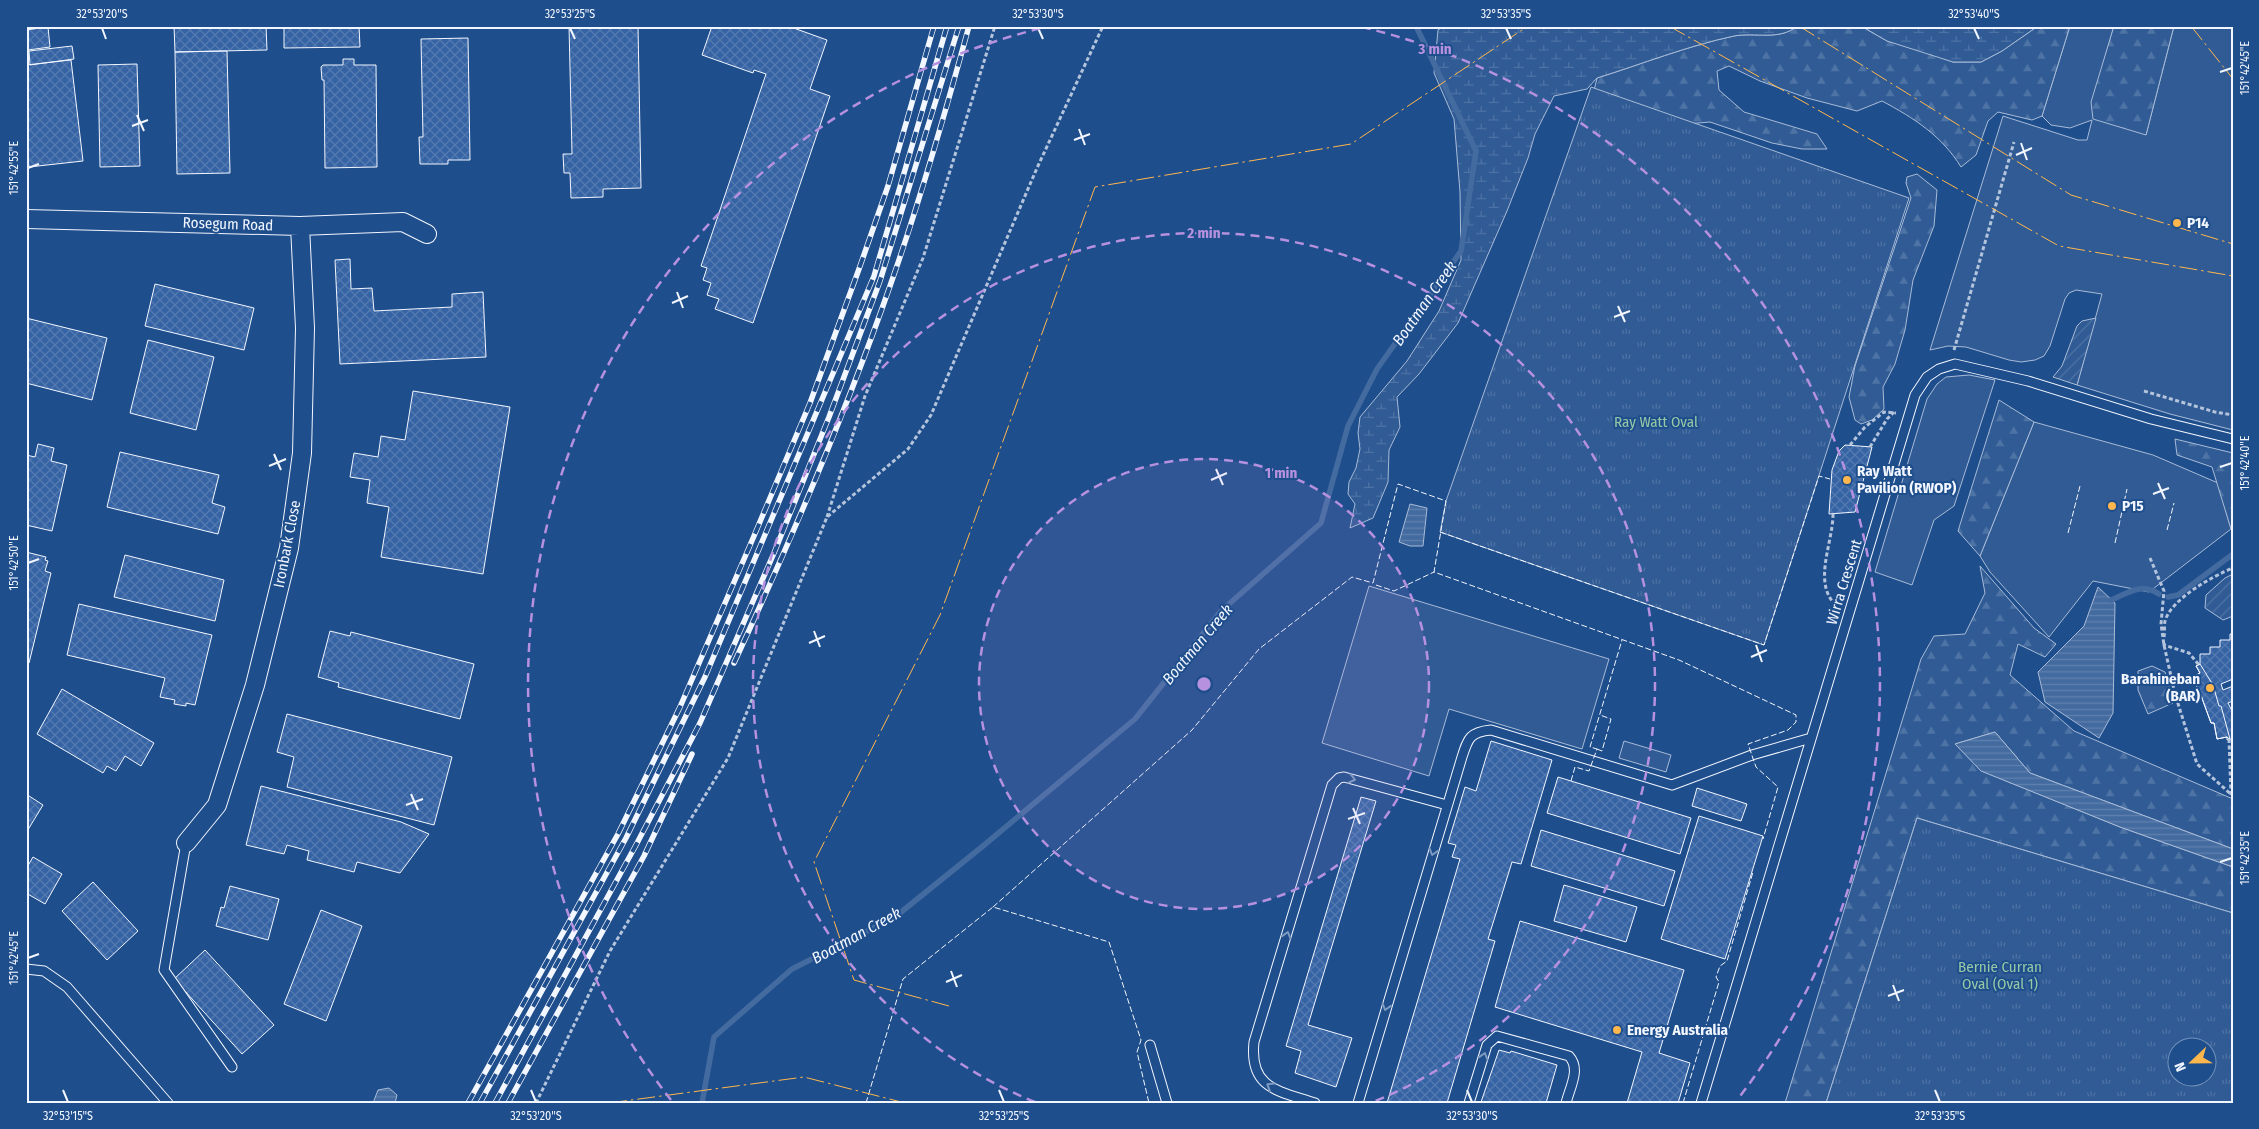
<svg xmlns="http://www.w3.org/2000/svg" width="2259" height="1129" font-family="'Fira Sans Condensed',sans-serif">
	<style>
		.built { fill: #305b95; stroke: #a8bbd7 }
		.forest { fill: url(#forest-firs); stroke: #a8bbd7 }
		.wetland { fill: url(#wetland-marsh); stroke: #a8bbd7 }
		.park { fill: url(#park-tufts); stroke: #a8bbd7; fill-rule: evenodd }
		.garden { fill: url(#garden-furrows); stroke: #a8bbd7 }
		.water { fill: url(#water-rules); stroke: #a8bbd7 }
		.lines { fill: none; stroke-linecap: round; stroke-linejoin: round }
		.stream { stroke: #446ba0; stroke-width: 5.5 }
		.building { fill: url(#building-cross-hatch); stroke: #f2f6ff }
		.lane-casing { stroke: #f2f6ff; stroke-width: 11 }
		.street-casing { stroke: #f2f6ff; stroke-width: 20 }
		.path { stroke: #b3c4dc; stroke-width: 3; stroke-dasharray: 4 2.5; stroke-linecap: butt }
		.lane { stroke: #1f4e8c; stroke-width: 9 }
		.street { stroke: #1f4e8c; stroke-width: 18 }
		.rail-casing { stroke: #f2f6ff; stroke-width: 5.5 }
		.rail { stroke: #1f4e8c; stroke-width: 4; stroke-dasharray: 11; stroke-linecap: butt }
		.fence { stroke: #f2f6ff; stroke-width: 1; stroke-dasharray: 6 2.5; stroke-linecap: butt }
		.power { stroke: #ffb74d; stroke-width: 1; stroke-dasharray: 18 4 2.5 4; stroke-linecap: butt }
		.oneway { stroke: #7e9ac0 }
		.ticks { fill: none; stroke: #f2f6ff; stroke-width: 2 }
		.ring { fill: none; stroke: #b691df; stroke-width: 2.5; stroke-dasharray: 9 6 }
		.poi-dot { fill: #ffb74d; stroke: #1f4e8c; stroke-width: 2 }
		.labels { text-anchor: middle; stroke-width: 4; stroke-linejoin: round; paint-order: stroke }
		.poi-label { font-size: 15px; font-weight: bold; fill: #f2f6ff; stroke: #1f4e8c; text-anchor: start }
		.street-label { font-size: 15px; fill: #f2f6ff; stroke: #1f4e8c }
		.park-label { font-size: 15px; fill: #97c8a6; stroke: #1f4e8c }
		.water-label { font-size: 16px; font-style: italic; fill: #f2f6ff; stroke: #1f4e8c }
		.centre { fill: #b691df; stroke: #1f4e8c; stroke-width: 2.5 }
		.ring-label { font-size: 15px; text-anchor: middle; font-weight: bold; fill: #b691df; stroke: #1f4e8c; stroke-width: 4; stroke-linejoin: round; paint-order: stroke }
		.neatline { fill: none; stroke: #f2f6ff; stroke-width: 2 }
		.ticks-label { font-size: 12px; text-anchor: middle; fill: #f2f6ff }
	</style>
	<defs>
		<pattern id="forest-firs" width="22" height="20" patternUnits="userSpaceOnUse" patternTransform="scale(1.25)"><rect width="22" height="20" fill="#305b95"/><path d="M5 1l3.5 6h-7zM16 11l3.5 6h-7z" fill="#4e73a5"/></pattern>
		<pattern id="wetland-marsh" width="20" height="14" patternUnits="userSpaceOnUse" patternTransform="scale(1.25)"><rect width="20" height="14" fill="#305b95"/><path d="M1 5h8M5 5V1M11 12h8M15 12V8" fill="none" stroke="#4e73a5"/></pattern>
		<pattern id="park-tufts" width="24" height="20" patternUnits="userSpaceOnUse" patternTransform="scale(1.25)"><rect width="24" height="20" fill="#305b95"/><path d="M3 7l-1-3M5 7V3M7 7l1-3M15 17l-1-3M17 17v-4M19 17l1-3" fill="none" stroke="#4e73a5"/></pattern>
		<pattern id="garden-furrows" width="10" height="10" patternUnits="userSpaceOnUse" patternTransform="scale(1.25)"><rect width="10" height="10" fill="#305b95"/><path d="M-1 1l2-2M0 10L10 0M9 11l2-2" fill="none" stroke="#4e73a5"/></pattern>
		<pattern id="water-rules" width="6" height="5" patternUnits="userSpaceOnUse" patternTransform="scale(1.25)"><rect width="6" height="5" fill="#446ba0"/><path d="M0 2.5h6" fill="none" stroke="#5f81ae"/></pattern>
		<pattern id="building-cross-hatch" width="8" height="8" patternUnits="userSpaceOnUse" patternTransform="scale(1.25)"><rect width="8" height="8" fill="#3563a3"/><path d="M0 0l8 8M0 8l8-8" fill="none" stroke="#537ab1"/></pattern>
	</defs>
	<rect width="100%" height="100%" fill="#1f4e8c"/>
	<path class="built" d="M2070,26H2114L2104,61L2146,135L2174,26H2233V430L2170,414L2077,385L2102,294L2076,290L2069,293L2065,299L2050,346L2044,356L2035,360L2021,362L2009,360L1966,347L1948,346L1930,350L2003,116L2078,140H2087L2092,120L2070,128L2051,125L2042,116Z
		M1969,375L1995,380L1954,506L1934,520L1912,585L1875,572L1927,399L1937,384L1946,377Z
		M2034,422L2153,455L2218,483L2231,529L2149,592L2093,581L2049,637L1990,572L1980,556Z
		M1369,586L1609,659L1582,749L1449,709L1429,776L1322,743Z
		M1624,741L1671,755L1666,772L1619,758Z"/>
	<path class="forest" d="M1797,26H1861L1887,41L1921,50L1953,62H1981L2002,51L2038,26H2070L2042,116L2032,120L1998,112L1988,121L1976,155L1961,167C1942,136 1914,118 1882,101L1857,111L1807,98L1760,81L1729,66L1717,71L1719,90L1744,112L1817,134L1827,149H1802L1772,143L1710,122L1674,125L1592,99L1597,78C1642,64 1687,46 1734,36C1755,32 1780,41 1797,26Z
		M2114,26H2174L2146,135L2093,119L2091,102Z
		M1917,174L1937,190L1934,226L1913,280L1905,330L1895,364L1883,387L1884,409L1872,420L1861,424L1855,420L1849,397L1855,366L1911,198L1906,183L1907,177Z
		M1999,400L2034,422L1980,556L1958,531Z
		M2175,439L2233,453V530L2231,529L2212,467L2177,455Z
		M1980,566L2034,628L2056,644L2045,657L2018,644L2010,675L2074,731L2233,799V849L2030,773L1995,732L1955,744L1982,771L2120,827L2233,867V913L1917,818L1826,1103H1785L1921,659L1934,636L1965,634L1985,593Z
		M2152,666L2165,672L2173,703L2148,714L2138,690V671Z"/>
	<path class="wetland" d="M1444,26H1797C1780,41 1755,32 1734,36C1687,46 1642,64 1597,78L1587,89L1554,96L1535,134L1528,158L1507,211L1458,323L1419,374L1397,397L1400,427L1389,450L1388,482L1373,518L1350,528L1355,504L1348,494L1349,482L1356,468L1360,449L1358,433L1360,417L1407,361L1439,311L1461,260L1460,192L1454,119L1434,73L1438,30Z
		M1861,26H2038L2002,51L1981,62H1953L1887,41Z"/>
	<path class="park" d="M1591,87L1909,198L1764,645L1440,532L1446,501Z
		M1917,818L2233,913V1103H1826ZM2176,1046H2206V1076H2176Z"/>
	<path class="garden" d="M2096,318L2077,385L2053,377L2062,366L2077,326L2082,321Z
		M2233,574V616L2223,620L2205,608L2206,595L2225,578Z"/>
	<path class="water" d="M1410,504L1427,508L1423,546H1410L1399,542Z
		M2098,587L2115,603L2113,713L2099,738L2045,702L2038,672L2084,626Z
		M1995,732L2030,773L2233,849V867L2120,827L1981,771L1955,744Z
		M389,1088L397,1095L395,1103H373L378,1090Z"/>
	<g class="lines">
		<path class="stream" d="M2168,597L2178,595L2233,554
			M2111,600C2128,593 2142,582 2159,594
			M702,1103L714,1037L792,969L895,917L983,846L1135,719L1221,611L1321,523L1348,426L1377,369L1461,251L1476,151L1416,26"/>
	</g>
	<path class="building" d="M174,26H266L267,50L175,52Z
		M284,26H359L360,47L284,48Z
		M569,26H638L641,188L603,189V197L571,198L570,173H564L563,154H572Z
		M712,26H788L827,40L810,89L830,96L753,323L715,309L719,299L707,295L711,283L703,280L707,268L701,266L766,74L754,70L753,73L702,55Z
		M48,27L50,47L28,50L26,30Z
		M468,38L470,160H448V164H420L419,137H423L421,39Z
		M72,46L74,59L30,65L29,51Z
		M227,51L230,173L177,174L175,52Z
		M343,59H354V65H376L377,167L325,168L324,80H322L321,67L323,65H343Z
		M71,60L83,161L29,167L26,144V65Z
		M137,64L140,166L100,167L98,65Z
		M350,259L351,289L372,288L374,311L452,307V294L483,292L486,357L340,364L335,260Z
		M155,284L254,308L244,350L145,326Z
		M26,318L107,338L92,400L26,383Z
		M148,340L214,357L196,430L130,413Z
		M413,391L510,407L483,574L381,557L389,507L367,503L370,480L350,477L354,453L378,457L381,436L405,440Z
		M38,444L54,448L51,461L67,465L52,531L26,525V455L35,457Z
		M1845,445L1872,447L1855,512L1829,514L1832,470L1839,451Z
		M120,452L219,475L212,503L225,507L218,534L107,507Z
		M26,552L46,557L45,560L48,561L45,571L51,573L29,663H26Z
		M125,555L224,580L215,621L114,597Z
		M79,604L212,635L195,705L186,703V706L174,704L175,700L160,697L165,678L67,655Z
		M330,631L350,636L351,632L474,664L460,719L338,687L339,683L318,677Z
		M2230,634H2233V679L2221,684L2223,690L2233,686V701L2228,703L2231,709L2233,708V742L2227,737L2217,739L2214,723H2211L2199,690L2191,678L2200,673L2196,666L2200,664V654H2210V647H2220V640H2230Z
		M2200,664L2213,685L2219,706H2221L2230,739L2227,740V737L2217,739L2214,723H2211L2199,690L2191,678L2200,673L2196,666Z
		M62,689L154,743L141,766L125,756L116,771L107,766L103,773L37,734Z
		M287,714L452,757L434,825L287,787L294,757L277,752Z
		M1491,741L1552,760L1521,864L1512,862L1488,939L1495,941L1447,1103H1387L1460,859L1452,857L1456,845L1448,843L1465,787L1476,791Z
		M1558,777L1691,818L1680,854L1547,813Z
		M261,786L401,822L429,834L400,873L357,862L354,872L307,860L309,851L287,845L284,854L246,845Z
		M1697,788L1747,804L1741,821L1692,806Z
		M26,794L43,805L26,833Z
		M1361,797L1376,801L1308,1025L1352,1038L1336,1087L1295,1073L1301,1051L1286,1046Z
		M1699,816L1763,836L1725,959L1661,939Z
		M1541,830L1675,871L1664,906L1531,866Z
		M33,857L62,874L45,904L26,893V869Z
		M93,882L138,931L107,960L62,911Z
		M1564,885L1637,907L1626,942L1554,921Z
		M230,886L279,899L268,940L216,926L221,907L224,908Z
		M321,910L362,926L326,1021L284,1004Z
		M1520,921L1684,970L1659,1053L1690,1063L1678,1103H1627L1642,1052L1495,1007Z
		M205,950L274,1025L242,1054L174,979Z
		M1499,1050L1510,1053L1511,1051L1557,1065L1546,1103L1481,1102Z"/>
	<g class="lines">
		<defs>
			<path id="lane" d="M186,843L164,970L232,1067
				M26,969L44,971L67,987L168,1103
				M1150,1045L1167,1103
				M1315,1103C1279,1091 1249,1089 1254,1042L1332,785L1339,778L1344,777L1447,805
				M1358,1103L1462,757C1468,738 1470,732 1491,730L1672,785L1752,755L1811,738
				M1469,1103L1487,1045L1497,1036L1569,1056C1581,1069 1570,1087 1566,1103
				M1701,1103L1915,395L1927,377L1939,369L1955,364L2028,381L2151,419L2233,439"/>
			<path id="street" d="M26,219L300,226L403,222L427,234
				M186,843L217,805L255,685L289,548L302,453L305,328L300,226"/>
		</defs>
		<use href="#lane" class="lane-casing"/>
		<use href="#street" class="street-casing"/>
		<path class="path" d="M1954,350L2014,142
			M2144,391L2215,412L2233,415
			M1850,445L1865,427L1884,412L1896,413
			M1870,447L1887,419L1894,412
			M1833,514C1833,544 1811,585 1838,607
			M827,517L865,396L923,258L995,26
			M2150,558L2164,591L2161,624L2164,645L2175,694L2197,764L2233,796
			M2164,637C2165,632 2164,626 2165,621C2171,599 2213,576 2233,568
			M2164,643V645L2189,653L2199,665
			M2229,739L2231,795
			M536,1103L610,951L728,758L827,517L908,449L931,415L1037,168L1103,26"/>
		<use href="#lane" class="lane"/>
		<use href="#street" class="street"/>
		<defs>
			<path id="rail" d="M734,663C791,540 845,415 890,286C920,201 945,114 969,26
				M468,1103L618,834L680,707L754,536L810,403L859,269L888,186L934,26
				M480,1103L626,838L705,677L874,276L947,26
				M495,1103L636,845L700,723L774,553L829,417L880,281L959,26
				M508,1103L644,856L692,754"/>
		</defs>
		<use href="#rail" class="rail-casing"/>
		<use href="#rail" class="rail"/>
		<path class="fence" d="M2167,530L2174,503
			M1440,532L1764,645L1819,476L1830,479
			M2068,533L2080,486
			M2115,543L2127,489
			M1376,585L1394,591L1434,572
			M1597,749L1602,751L1611,719L1600,715
			M1571,781L1575,767L1589,771L1597,749L1590,747L1622,640
			M993,907L1192,730L1259,649L1352,577L1373,583L1398,484L1446,501L1434,572L1679,660L1796,715V722L1788,730L1748,744L1756,767L1778,787L1763,839
			M866,1103L903,979L993,907L1109,942L1141,1040L1137,1052L1149,1103
			M1683,1103L1719,982L1716,977L1720,966L1727,961L1753,872"/>
		<path class="power" d="M1669,26L2059,246L2233,276
			M1799,26L2071,195L2233,244
			M2191,26L2233,79
			M949,1006L854,980L814,862L940,615L1095,187L1351,144L1528,26
			M609,1103L804,1077L905,1103"/>
	</g>
	<defs><path id="oneway-chevron" d="M-2-3.5L2.5 0L-2 3.5" fill="none" stroke-width="1.6" stroke-linecap="round" stroke-linejoin="round" transform="scale(1.25)"/></defs>
	<g class="oneway">
		<use href="#oneway-chevron" transform="translate(1352 779) rotate(14)"/>
		<use href="#oneway-chevron" transform="translate(1433 852) rotate(107)"/>
		<use href="#oneway-chevron" transform="translate(1287 935) rotate(-73)"/>
		<use href="#oneway-chevron" transform="translate(1386 1007) rotate(107)"/>
		<use href="#oneway-chevron" transform="translate(1484 1056) rotate(-73)"/>
		<use href="#oneway-chevron" transform="translate(1270 1086) rotate(-148)"/>
	</g>
	<path class="ticks" d="M102,28L106,39M570,28L575,39M1038,28L1043,39M1506,28L1511,39M1974,28L1979,39M2220,72L2232,68M137,115L144,131M132,126L148,120M1079,129L1085,145M1074,140L1090,134M2021,143L2027,160M2016,155L2032,148M28,168L39,164M677,292L683,308M672,303L688,296M1618,306L1625,322M1614,317L1630,311M274,454L281,470M269,466L286,459M2220,467L2232,463M1216,469L1223,485M1211,480L1227,473M2158,483L2165,499M2153,494L2169,488M28,563L39,559M814,631L820,647M809,643L825,636M1756,645L1762,662M1751,657L1767,650M411,794L418,810M406,805L423,799M1353,808L1360,824M1348,819L1365,813M2220,862L2232,858M28,958L39,954M951,971L957,987M946,982L962,975M1893,985L1899,1001M1888,996L1904,990M63,1090L68,1102M531,1090L536,1102M999,1090L1004,1102M1467,1090L1472,1102M1935,1090L1940,1102"/>
	<circle cx="1204" cy="684" r="225" fill="#b691df" fill-opacity=".12"/>
	<g class="ring">
		<circle cx="1204" cy="684" r="225"/>
		<path d="M1035 1102A451 451 0 1 1 1373 1102"/>
		<path d="M671 1100A676 676 0 0 1 1046 27M1362 27A676 676 0 0 1 1737 1100"/>
	</g>
	<g class="poi-dot">
		<circle cx="2177" cy="223" r="5"/>
		<circle cx="1847" cy="480" r="5"/>
		<circle cx="2112" cy="506" r="5"/>
		<circle cx="2210" cy="688" r="5"/>
		<circle cx="1617" cy="1030" r="5"/>
	</g>
	<g class="labels">
		<g class="poi-label">
			<text x="2187" y="228">P14</text>
			<text x="1857" y="476">Ray Watt<tspan x="1857" dy="17">Pavilion (RWOP)</tspan></text>
			<text x="2122" y="511">P15</text>
			<text x="2200" y="684" text-anchor="end">Barahineban<tspan x="2200" dy="17">(BAR)</tspan></text>
			<text x="1627" y="1035">Energy Australia</text>
		</g>
		<g class="street-label">
			<text transform="translate(228 224) rotate(2)" y="5">Rosegum Road</text>
			<text transform="translate(287 544) rotate(-79)" y="5">Ironbark Close</text>
			<text transform="translate(1844 582) rotate(-73)" y="5">Wirra Crescent</text>
		</g>
		<g class="park-label">
			<text x="1656" y="427">Ray Watt Oval</text>
			<text x="2000" y="972">Bernie Curran<tspan x="2000" dy="17">Oval (Oval 1)</tspan></text>
		</g>
		<g class="water-label">
			<text transform="translate(1424 303) rotate(-55)" y="6">Boatman Creek</text>
			<text transform="translate(1197 644) rotate(-50)" y="6">Boatman Creek</text>
			<text transform="translate(856 935) rotate(-29)" y="6">Boatman Creek</text>
		</g>
	</g>
	<circle cx="1204" cy="684" r="8" class="centre"/>
	<g class="ring-label">
		<text x="1435" y="54">3 min</text>
		<text x="1204" y="238">2 min</text>
		<text x="1281" y="478">1 min</text>
	</g>
	<rect width="2259" height="1129" fill="none" stroke="#1f4e8c" stroke-width="55"/>
	<g transform="translate(2192 1062) rotate(248)"><circle r="24" fill="#1f4e8c" stroke="#7391ba"/>
	<path d="M0-4L9 19L0 12L-9 19Z" fill="#ffb74d"/>
	<text y="-8" font-size="14" font-weight="bold" text-anchor="middle" fill="#f2f6ff">N</text>
	</g>
	<rect x="28" y="28" width="2204" height="1074" class="neatline"/>
	<g class="ticks-label">
		<text x="102" y="18">32°53'20"S</text>
		<text x="570" y="18">32°53'25"S</text>
		<text x="1038" y="18">32°53'30"S</text>
		<text x="1506" y="18">32°53'35"S</text>
		<text x="1974" y="18">32°53'40"S</text>
		<text transform="translate(2245 68) rotate(-90)" y="4">151°42'45"E</text>
		<text transform="translate(14 168) rotate(-90)" y="4">151°42'55"E</text>
		<text transform="translate(2245 463) rotate(-90)" y="4">151°42'40"E</text>
		<text transform="translate(14 563) rotate(-90)" y="4">151°42'50"E</text>
		<text transform="translate(2245 858) rotate(-90)" y="4">151°42'35"E</text>
		<text transform="translate(14 958) rotate(-90)" y="4">151°42'45"E</text>
		<text x="68" y="1120">32°53'15"S</text>
		<text x="536" y="1120">32°53'20"S</text>
		<text x="1004" y="1120">32°53'25"S</text>
		<text x="1472" y="1120">32°53'30"S</text>
		<text x="1940" y="1120">32°53'35"S</text>
	</g>
</svg>
